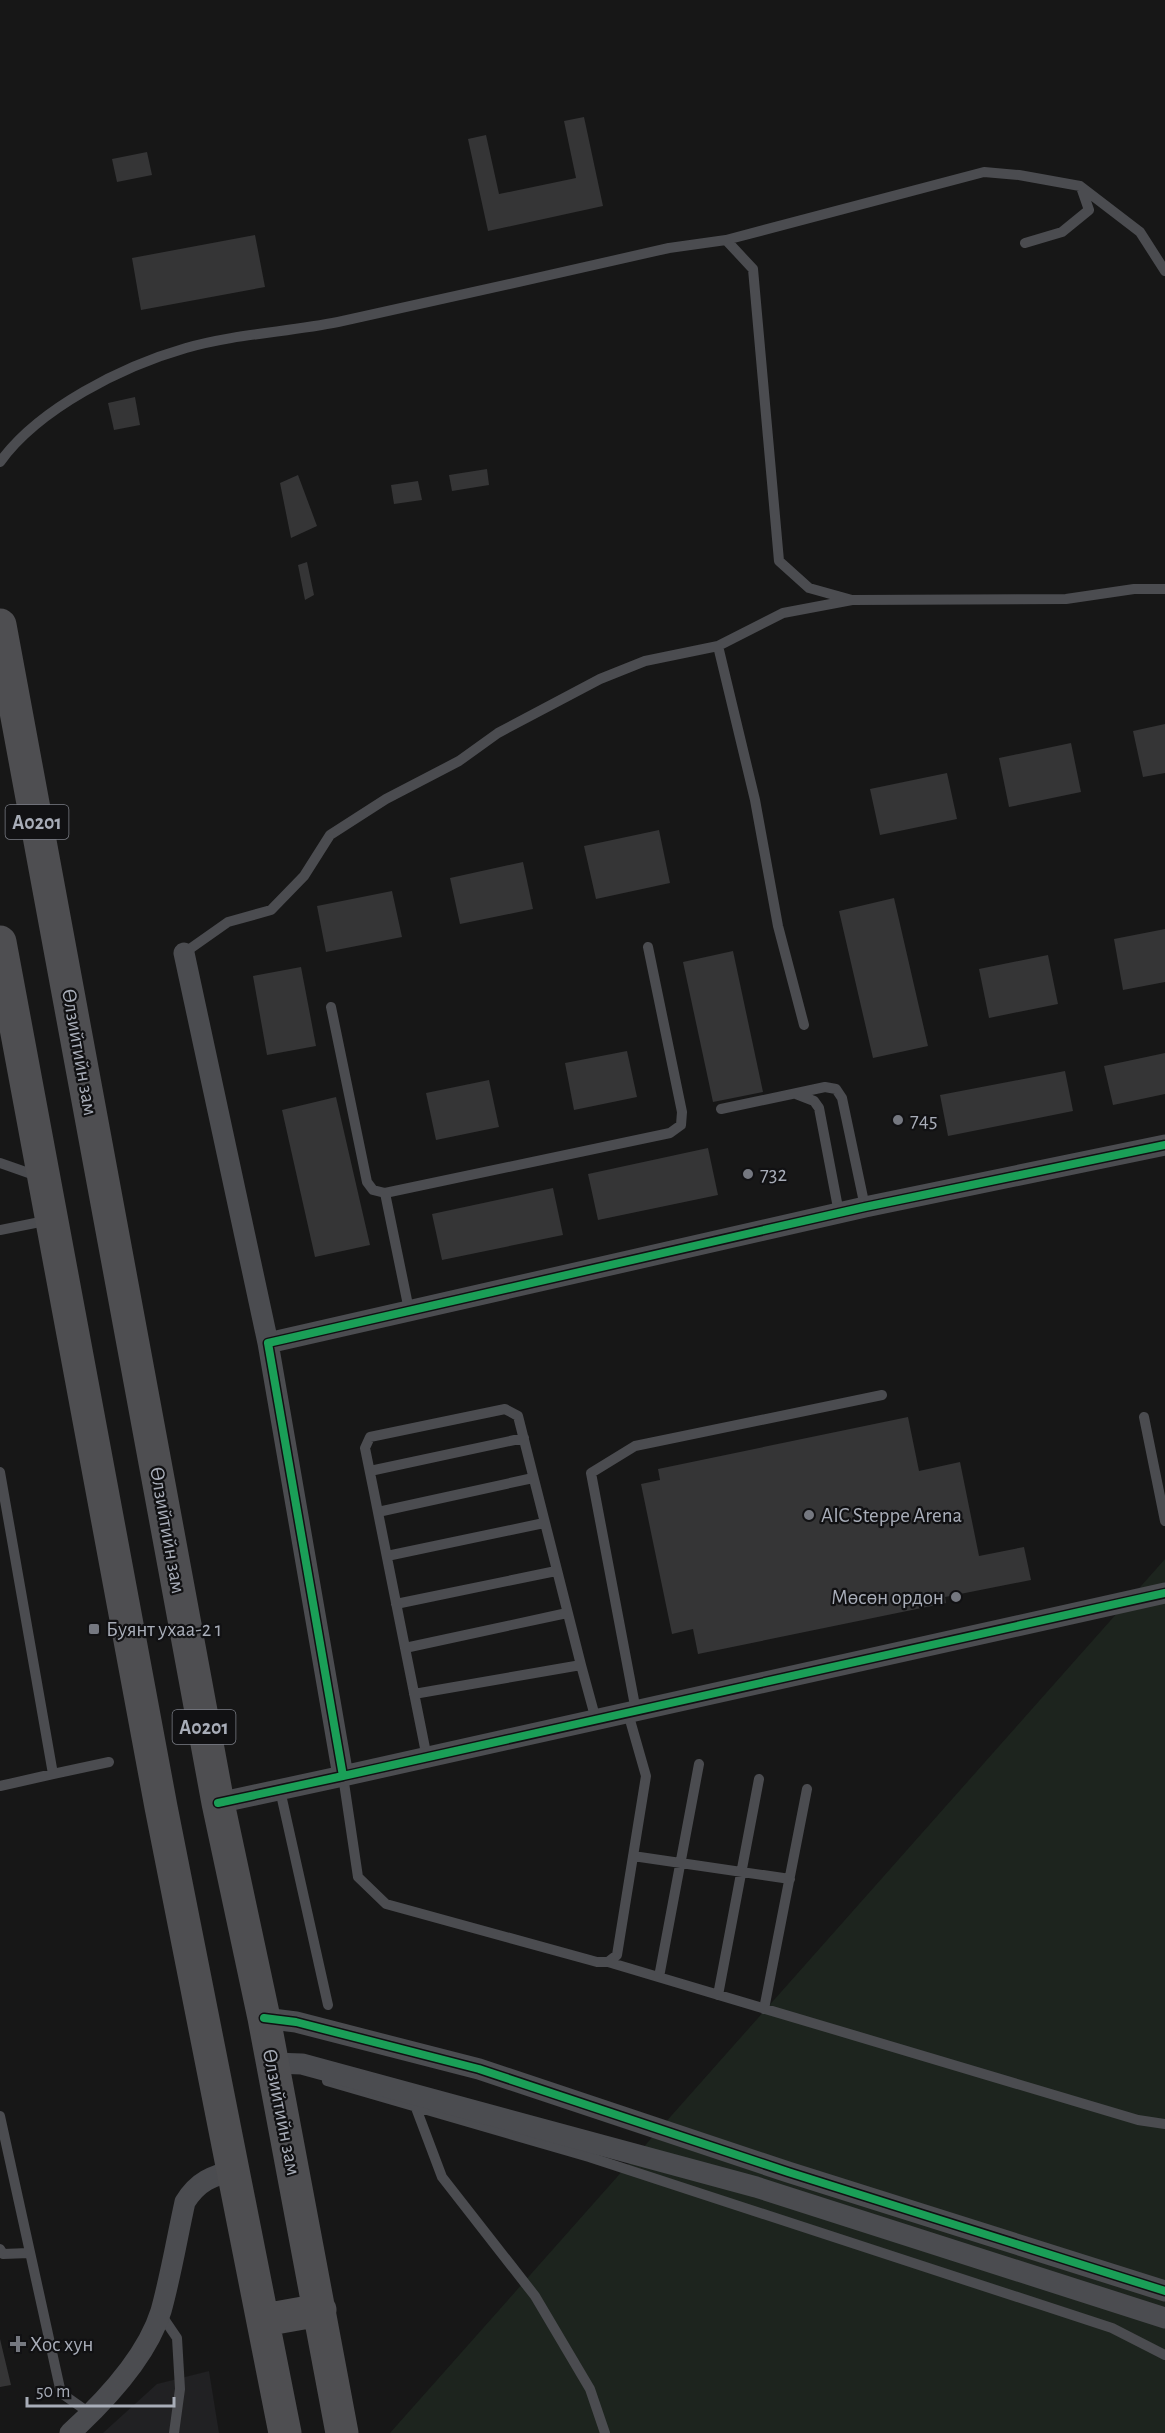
<svg xmlns="http://www.w3.org/2000/svg" width="1165" height="2433" font-family="'Alegreya Sans',sans-serif">
	<style>
		.built { fill: #212123 }
		.green { fill: #1d241e }
		.building { fill: #353536 }
		.lines { fill: none; stroke-linecap: round; stroke-linejoin: round }
		.lane { stroke: #4b4c50; stroke-width: 10 }
		.street { stroke: #4b4c50; stroke-width: 21 }
		.highway { stroke: #4e4e51; stroke-width: 33 }
		.cycleway-casing { stroke: #111113; stroke-width: 11 }
		.cycleway { stroke: #1a9f57; stroke-width: 8 }
		.poi-dot { fill: #757880; stroke: #111113; stroke-width: 2 }
		.labels { text-anchor: middle; stroke-width: 4.5; stroke-linejoin: round; paint-order: stroke }
		.shield { fill: #111113; stroke: #7b7e86; stroke-width: 1.5 }
		.shield-label { font-size: 20px; font-weight: bold; fill: #a8adb8 }
		.street-label { font-size: 21px; fill: #a8adb8; stroke: #111113 }
		.poi-label { font-size: 21px; fill: #a8adb8; stroke: #111113; text-anchor: start }
	</style>
	<rect width="100%" height="100%" fill="#171717"/>
	<path class="built" d="M209,2371L219,2433H103L157,2384Z"/>
	<path class="green" d="M1165,1559V2433H390Z"/>
	<path class="building" d="M584,117L603,206L488,231L468,139L486,135L499,194L576,178L564,121Z
		M147,152L152,175L117,182L112,159Z
		M255,235L265,287L141,310L132,258Z
		M135,397L140,425L114,430L108,403Z
		M487,469L489,485L452,491L449,475Z
		M298,475L317,526L291,538L280,483Z
		M418,481L422,500L394,504L391,485Z
		M307,562L314,595L305,600L298,565Z
		M1165,724V773L1143,777L1133,731Z
		M1071,743L1081,792L1009,807L999,758Z
		M947,773L957,819L880,835L870,789Z
		M659,830L670,883L596,899L584,846Z
		M523,862L533,909L460,924L450,878Z
		M392,891L402,937L326,952L317,906Z
		M894,898L928,1046L873,1058L839,911Z
		M1165,929V982L1123,990L1114,939Z
		M733,951L763,1092L713,1102L683,962Z
		M1048,955L1058,1004L989,1018L979,969Z
		M301,967L316,1046L267,1055L253,976Z
		M627,1051L637,1097L574,1110L565,1063Z
		M1165,1053V1094L1113,1105L1104,1066Z
		M1065,1071L1073,1111L948,1136L940,1095Z
		M489,1080L499,1127L436,1140L426,1093Z
		M336,1097L370,1245L315,1257L282,1110Z
		M708,1148L718,1195L598,1220L588,1174Z
		M553,1188L563,1235L442,1260L432,1214Z
		M908,1417L919,1471L960,1462L979,1556L1024,1547L1031,1580L945,1597L946,1603L698,1654L693,1629L672,1634L641,1484L660,1480L658,1469Z
		M0,2339L11,2385L0,2387Z"/>
	<g class="lines">
		<path class="lane" d="M726,240L984,172L1019,175L1080,186L1140,232L1165,271
			M1025,243L1062,232L1089,210L1081,187
			M0,462C39,408 123,366 186,348C235,334 288,332 338,322C448,298 559,273 669,248L726,240L753,269L779,561L809,588L852,600
			M718,646L755,800L778,926L804,1025
			M184,953L228,922L271,910L304,876L330,835L386,799L459,761L498,733L600,679L645,661L718,646L783,613L852,600L1066,599L1134,589H1165
			M331,1007L367,1182L373,1190L385,1193L670,1133L681,1125L682,1112L648,947
			M796,1094L814,1101L819,1108L839,1213
			M721,1109L825,1087L836,1089L842,1098L865,1207
			M0,1163L40,1177
			M385,1193L409,1310
			M0,1230L50,1220
			M1144,1417L1165,1521
			M370,1471L524,1438
			M0,1472L53,1774L109,1762
			M378,1512L533,1478
			M387,1556L544,1523
			M396,1604L556,1571
			M405,1648L567,1613
			M581,1665L596,1720
			M414,1694L581,1665L518,1416L505,1409L370,1437L365,1448C386,1551 406,1654 427,1758
			M636,1711L591,1473L635,1446L882,1395
			M343,1776L358,1877L386,1904L597,1962H608L617,1955L646,1776L628,1713
			M0,1786L53,1774
			M280,1790L328,2005
			M633,1856L790,1879
			M608,1962L1138,2120L1165,2124
			M659,1977L699,1764
			M718,1995L759,1779
			M764,2009L807,1789
			M327,2081L589,2157L1112,2328L1165,2355
			M416,2108L442,2177L535,2296L590,2389L605,2433
			M0,2116L61,2393L91,2414
			M0,2249L3,2254L29,2253
			M160,2313L177,2338L180,2389L174,2433"/>
		<path class="street" d="M184,953L268,1343
			M343,1776L1165,1593
			M218,1803L343,1776L268,1343L865,1207L1165,1145
			M264,2018L296,2022L479,2069L788,2172L1165,2291
			M273,2063L302,2064L756,2187L1165,2318
			M70,2433C104,2402 147,2356 161,2311C171,2275 177,2238 185,2202C198,2181 212,2176 235,2170"/>
		<path class="highway" d="M0,625L218,1803L264,2018L342,2433
			M0,942L161,1807L285,2433
			M264,2320L320,2310"/>
		<defs>
			<path id="cycleway" d="M343,1776L1165,1593
				M218,1803L343,1776L268,1343L865,1207L1165,1145
				M264,2018L296,2022L479,2069L788,2172L1165,2291"/>
		</defs>
		<use href="#cycleway" class="cycleway-casing"/>
		<use href="#cycleway" class="cycleway"/>
	</g>
	<g class="poi-dot">
		<circle cx="898" cy="1120" r="6"/>
		<circle cx="748" cy="1174" r="6"/>
		<circle cx="809" cy="1515" r="6"/>
		<circle cx="956" cy="1597" r="6"/>
		<rect x="88" y="1623" width="12" height="12" rx="3"/>
		<path d="M15 2335h6v6h6v6h-6v6h-6v-6h-6v-6h6z"/>
	</g>
	<g class="labels">
		<g class="shield">
			<rect x="5.5" y="805" width="63" height="34" rx="4.5"/>
			<rect x="172.5" y="1710" width="63" height="34" rx="4.5"/>
		</g>
		<g class="shield-label">
			<text x="37" y="829">A0201</text>
			<text x="204" y="1734">A0201</text>
		</g>
		<g class="street-label">
			<text transform="translate(80 1052) rotate(80)" y="7">Өлзийтийн зам</text>
			<text transform="translate(168 1530) rotate(80)" y="7">Өлзийтийн зам</text>
			<text transform="translate(282 2112) rotate(79)" y="7">Өлзийтийн зам</text>
		</g>
		<g class="poi-label">
			<text x="910" y="1127">745</text>
			<text x="760" y="1181">732</text>
			<text x="821" y="1522">AIC Steppe Arena</text>
			<text x="944" y="1604" text-anchor="end">Мөсөн ордон</text>
			<text x="106" y="1636">Буянт ухаа-2 1</text>
			<text x="30" y="2351">Хос хун</text>
		</g>
	</g>
	<path d="M27 2397v9h147v-9" fill="none" stroke="#a8adb8" stroke-width="3"/>
	<text x="36" y="2397" font-size="18" fill="#a8adb8" stroke="#111113" stroke-width="4.5" paint-order="stroke">50 m</text>
</svg>
